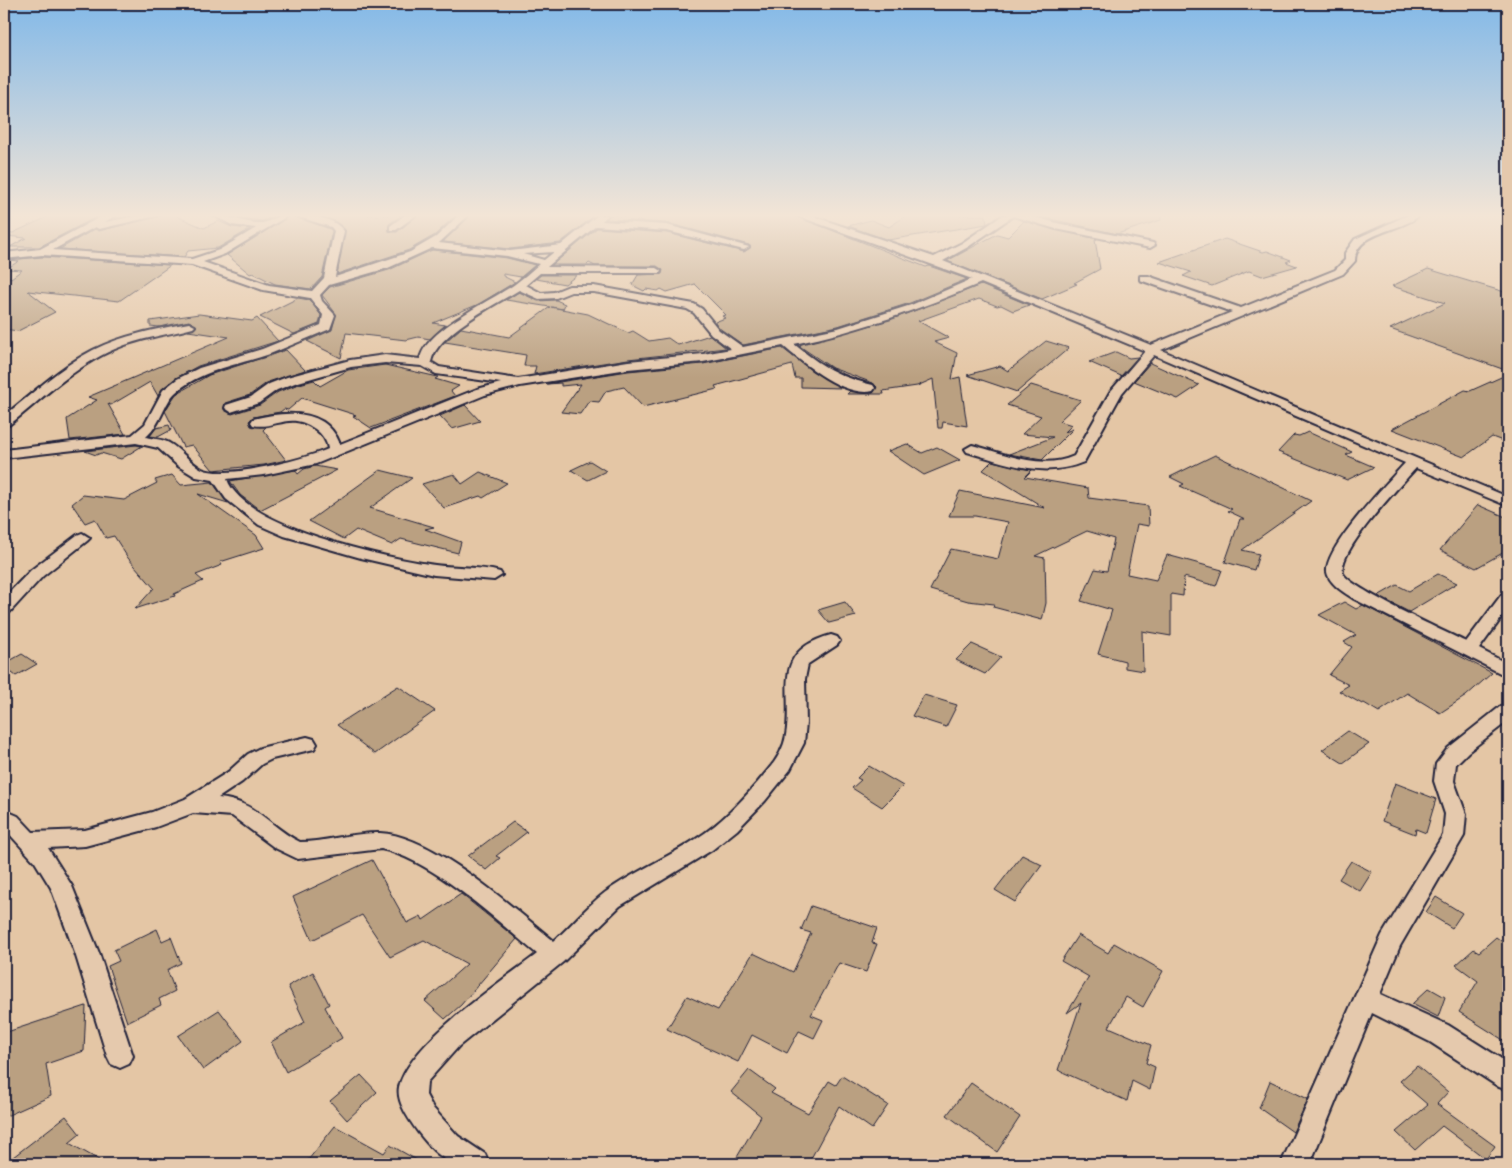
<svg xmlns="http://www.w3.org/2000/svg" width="1512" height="1168" font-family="'Playpen Sans',sans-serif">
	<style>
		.building { fill: #baa081; stroke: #22223b }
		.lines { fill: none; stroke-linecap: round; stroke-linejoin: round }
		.street-casing { stroke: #22223b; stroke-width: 4 }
		.street { fill: #e5c9ad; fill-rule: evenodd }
	</style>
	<rect width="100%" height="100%" fill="#e4c6a5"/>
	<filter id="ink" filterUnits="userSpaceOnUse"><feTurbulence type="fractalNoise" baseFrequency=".02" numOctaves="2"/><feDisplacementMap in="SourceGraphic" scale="10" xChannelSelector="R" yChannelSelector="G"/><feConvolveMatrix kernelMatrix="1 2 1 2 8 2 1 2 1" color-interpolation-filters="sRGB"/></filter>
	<g filter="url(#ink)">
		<path class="building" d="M52,215H100L39,247H10L26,238L6,236Z
			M162,215H174L204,228L218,221L232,227L250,229L218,248L188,251L184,257L60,249L95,229L99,231Z
			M246,215H278L262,221L246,219Z
			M291,215L330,229L332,231L322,277L311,289L275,284L253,273L250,274L227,255Z
			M316,215H402L389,224L390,232H397L418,215H456L435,235L409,250L337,274L345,230L335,221Z
			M471,215H568L594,216L560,243L510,249L443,242Z
			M610,215L639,218L651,215H793L926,267L929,266L967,279L910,303L838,326L743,345L720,329L715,322L725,318L722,316L726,315L695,284L667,292L661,289L658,291L646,289L644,291L632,285L638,275L662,274L663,270L657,266H595L589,263L587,265H552L597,228L667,233L744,252L751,247L749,245L667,223L606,219Z
			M907,215H986L987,224L888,240L848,226L871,220L889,227Z
			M1160,215L1161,220L1117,234L1037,216Z
			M1024,221L1097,239L1095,240L1100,269L1074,283L1077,284L1042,299L947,261L997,234L1008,237Z
			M1225,239L1263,252L1267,251L1291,260L1286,262L1297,266L1262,276L1249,271L1212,286L1183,276L1191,272L1159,262Z
			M432,250L507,258L535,265L521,277L503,274V276L515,282L479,304L433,323L445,325L430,339L418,337L406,340L346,333L341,358L307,341L332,330L336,314L322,295L330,287L389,270Z
			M42,257L171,265L119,301L28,291L55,312L18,331L4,329V273L11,278L22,270L6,269L19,261L9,260Z
			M1428,269L1508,293V371L1390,329L1445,303L1392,286Z
			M541,275H577L565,284L536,279Z
			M981,285L1029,305L1013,311L1001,305L997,306L979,299L918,321L949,338L934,342L957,353L952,379L960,377L967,426L943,422L942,428H938L933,379L917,386L883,391L884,394H847L850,391L873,393L877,387L873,383L832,368L798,345L890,320Z
			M519,292L538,301L556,300L565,304L563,309L551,307L588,314L628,333L633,331L649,341L668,338L678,345L710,335L726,348L628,359L534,374L536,366H524L526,355L445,342L461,328L509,337L550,307L506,300Z
			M298,298L309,300L321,315L319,324L294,334L260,317Z
			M199,314L252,321L257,318L278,341L198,366L176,378L162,389L158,396L150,382L111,405L108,404L125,434L70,440L67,419L97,400L88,397L229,337L188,331L197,326L189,321L159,327L150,326V321Z
			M1046,341L1069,348L1017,392L967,375L1000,366L1008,371Z
			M782,348L812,371L842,388L801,387V378H795L792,365L715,386L717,389L643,407L624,387L606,391L599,402L589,401L580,414L561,412L581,384L561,386V383L547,384L628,371L703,364Z
			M286,350L305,370L268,382L250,395L225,403L224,410L232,414L260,405L278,392L296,385L314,380L320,386L348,370L385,365L438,377L435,379L459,386L451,391L455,396L371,428L353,416L356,415L302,398L288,410L284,409L280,412L253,417L249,421L251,426L266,427L263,430L286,460L264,465L213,470L192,445L183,447L165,411L176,394L209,375Z
			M1116,352L1129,358L1138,357L1121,376L1089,362Z
			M1150,363L1199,385L1178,399L1134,381Z
			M1508,374V443L1492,437L1464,457L1392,429L1465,390L1470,391Z
			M1031,385L1081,400L1059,421L1072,425L1065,432L1073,429L1042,460L1009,454L1053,437L1022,434L1041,416L1007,405Z
			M465,405L480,421L452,429L440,416Z
			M169,425L171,430L158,437L150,436L156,428Z
			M1308,432L1352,452L1346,455L1374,467L1347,480L1278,452L1294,435L1299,436Z
			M907,444L922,453L937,447L960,460L924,475L888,451Z
			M136,445L142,446L121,459L101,453L96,455L85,451Z
			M1215,455L1311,501L1242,550L1259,554L1254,570L1225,562L1240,519H1245L1228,511L1232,509L1180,486L1184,484L1170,477Z
			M590,461L606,471L588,480L571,470Z
			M992,461L1032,470L1025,477L1088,488L1089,498L1148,506L1149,526L1137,524L1127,574L1156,580L1167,555L1222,570L1216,586L1184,577L1183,596L1171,594V636L1142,631L1143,671L1125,668V661L1098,654L1112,610L1081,601L1095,569L1107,571L1114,539L1087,531L1035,556L1045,558L1046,603L1042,620L993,607L994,604L968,601L930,590L951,549L998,559L1008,522L975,516H949L960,491L1045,508L983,470Z
			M315,466L337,470L260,510L240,495L230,481L295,470L298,474L304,469Z
			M380,470L412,478L370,508L434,527L425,529L461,542L458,553L401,539L392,545L356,530L344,539L309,521Z
			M480,472L507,483L483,498L480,496L444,508L422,484L454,474L462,484Z
			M172,475L181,485L212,482L228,503L198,494L256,535L264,548L220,562L222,565L196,575L203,581L174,594L175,596L135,609L154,588L128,558L114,536L106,538L95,519L85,523L72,504L83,495L124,500L157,483L155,480Z
			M1478,505L1508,518V550L1476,568L1440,550Z
			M1438,574L1457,583L1409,612L1378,596L1397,585L1409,591Z
			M845,602L856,616L829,623L818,610Z
			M1344,602L1356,609L1363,605L1492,673L1466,696L1440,713L1407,693L1379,712L1364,703L1362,704L1339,691L1349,685L1329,675L1352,647L1344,642L1356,635L1319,615Z
			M972,644L1001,657L985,674L956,660Z
			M22,654L37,664L16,676L4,667V664Z
			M398,686L435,711L375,754L337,725Z
			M924,695L957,705L946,727L912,716Z
			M1348,731L1369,744L1343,763L1322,750Z
			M869,766L903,786L882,807L852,788L861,780L857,778Z
			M1395,783L1436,799L1426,833L1416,829L1415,834L1382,821Z
			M513,822L527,832L496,856L500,858L486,870L468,856Z
			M1022,855L1042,865L1015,902L995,890Z
			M372,860L407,923L421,916L423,920L461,894L517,939L461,1005L445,1019L425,1001L467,964L424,940L390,957L362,915L312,940L293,897Z
			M1351,861L1372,872L1360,891L1339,879Z
			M1436,897L1462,913L1452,928L1426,912Z
			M811,906L877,928L872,943L877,944L866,972L839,963L811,1015L823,1020L814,1038L799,1031L787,1053L752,1035L738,1062L667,1029L687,996L718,1010L753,953L793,972L811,933L801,930Z
			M157,929L162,941L171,937L181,963L167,970L175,991L159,999L161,1005L127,1022L108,966L119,961L114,950Z
			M1078,935L1108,953L1114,943L1163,971L1143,1007L1126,997L1109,1027L1151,1045L1146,1063L1155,1067L1150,1090L1132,1081L1127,1101L1058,1070L1081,1003L1067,1013L1089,977L1061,961Z
			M1496,937L1508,946V1043L1459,1012L1478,981L1456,965L1474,949L1479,952Z
			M313,972L329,1004L325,1007L342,1038L286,1072L271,1042L305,1022L288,986Z
			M1429,988L1445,997L1438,1017L1412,1004Z
			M86,1006L84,1051L46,1064L51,1096L4,1117V1033Z
			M219,1010L243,1041L203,1070L178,1036Z
			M1417,1066L1448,1092L1437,1104L1495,1146L1486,1159L1442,1126L1415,1150L1396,1132L1428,1105L1400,1081Z
			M749,1070L775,1089L771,1093L808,1113L829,1081L836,1085L842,1076L888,1105L872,1129L839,1106L808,1164H733L761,1116L731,1092Z
			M361,1075L377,1092L347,1120L330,1101Z
			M1270,1081L1308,1099L1293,1132L1259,1108Z
			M971,1083L1020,1117L997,1152L947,1115Z
			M66,1116L80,1134L69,1143L106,1164H4Z
			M335,1126L384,1153L390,1145L424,1164H305Z"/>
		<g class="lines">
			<defs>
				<path id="street" d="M104,215H116L105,222L141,215H160L99,229L95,227L53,250L192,259L219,250L256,228L232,225L213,215C230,215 245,224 262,223C271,222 275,215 289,215L225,254L203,262L269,285L312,291L324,278L334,231L331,227L293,215C310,215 333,217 344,231L335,277L410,252L436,237L459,215H469L439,243L510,251L561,245L598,215H608L602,221L667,225L749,247L744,250L667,231L596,226L547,267L656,268L661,271L660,273H540L526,285L541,293L554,292L569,286H594L694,304L702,309L719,330L743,347L838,328L911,305L972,279L795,215H809L934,257L962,243L1003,215H1027L1057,223L1153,243L1155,245L1150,248L1056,229L1013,216L968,247L943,261L1151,345L1232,312L1140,280V276H1148L1241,308L1335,270L1345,260V253L1355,239L1408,215H1420C1402,232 1355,231 1355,261L1343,274L1161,350L1508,497V506L1416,468C1401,485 1337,551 1343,573C1347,587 1448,633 1466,642L1502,594L1508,593V609L1479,649L1508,664V677L1354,599C1345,593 1329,584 1327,572C1324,548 1388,482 1405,463L1154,355L1122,393L1084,462C1044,479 1006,463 967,452L965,449L972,445C1005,453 1040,471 1074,456L1110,392L1145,351L981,283C920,309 859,331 794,344C821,366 839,377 873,385L875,388L873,391C845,398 803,363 783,346L703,362L628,369L520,386L485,395L316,464L264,475L227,479C243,527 389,559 435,565C456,568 479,566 500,572L502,575L494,580L434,575L361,558L284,536L259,525L226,499L213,480L196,477L178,466L158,448L136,443L4,458V450L132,435L145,424L163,390L177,379L199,368L262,349L321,325L323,315L310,298L263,290L192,265L42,255L4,259V253L40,249ZM432,248L507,256L539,264C531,271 523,278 515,284C491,301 426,329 420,359L385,355L350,360L287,377L269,384L251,397L226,405L225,408L231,412L259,403L277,390L295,383L351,367L385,363L422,366L436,374L501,383L477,389L340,444C326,407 285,411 253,419L251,422L253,425C276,430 289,410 315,429C322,434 327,441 328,449C304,459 225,480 202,469C189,462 181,450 169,443C163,439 153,439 146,437C162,423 164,403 175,393C201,370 238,365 270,354C290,346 310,337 330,329L335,315L322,301L320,295L329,285L388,268ZM554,252L544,260L523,254ZM519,290L539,299L556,298L571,292H594L687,309L694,313L711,334L731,349L703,354L628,361L518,379L439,367L431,362C437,333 495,305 519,290Z
					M405,215H416L396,230H390V226Z
					M189,323L195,326L193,328C167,335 140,338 115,349C75,366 43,398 9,425L4,426V416C33,393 60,367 93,350C123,335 156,329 189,323Z
					M82,533L90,538L87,541L43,576L10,612L4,613V598L31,570L77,535Z
					M831,635L837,637L840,641L837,645L808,664L805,679L806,723L804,743L790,770L765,801L737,830L712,850L620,906L563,962L459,1046L427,1082L426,1095L433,1108L458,1136L485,1154L489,1164C449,1164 444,1165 418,1132C410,1121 396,1102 399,1087C409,1043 501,982 537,954C496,920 433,860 381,849L298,859L275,848L232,816L193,813L156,827L85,846L48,848L72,886L99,953L133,1056L129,1064L120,1068L111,1064L107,1056L75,953L51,888L35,862L4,828V810L18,816L33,832L85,830L152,812L185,799L228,772L248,754L260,748L307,737L314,739L317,744L314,749L272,759L262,764L242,782L218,798C257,801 269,827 300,842C327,842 353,832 380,833C433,835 513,908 554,941C574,923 591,901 613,887C640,869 669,857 696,839C723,822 747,796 767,771C776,761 784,748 786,735C794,691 769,652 831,635Z
					M1508,705V721L1468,752L1456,764L1454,781L1466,814L1464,836L1400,946L1380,994L1448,1025L1508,1063V1090L1499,1087L1430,1042L1372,1013L1310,1164H1281L1382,935L1443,835L1445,814L1434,781L1436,764L1448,748L1501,706Z"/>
			</defs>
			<use href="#street" class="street-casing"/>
			<use href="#street" class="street"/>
		</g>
	</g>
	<linearGradient id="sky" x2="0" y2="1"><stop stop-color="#83b9e8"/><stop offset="0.57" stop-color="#f3e5d6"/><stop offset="1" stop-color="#f3e5d6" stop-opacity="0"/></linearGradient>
	<rect width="1512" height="378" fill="url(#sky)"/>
	<rect width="1512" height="1168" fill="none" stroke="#e5c9ad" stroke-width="20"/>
	<rect x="10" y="10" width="1492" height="1148" fill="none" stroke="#22223b" stroke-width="2" filter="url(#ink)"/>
</svg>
